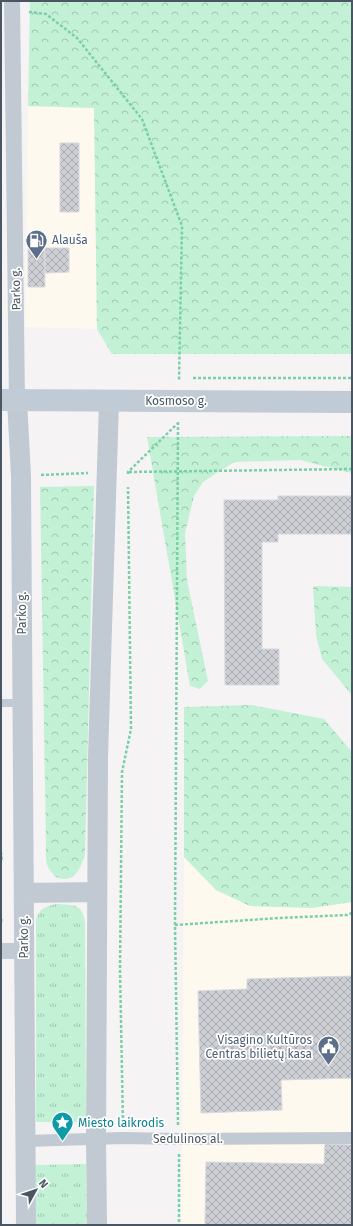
<svg xmlns="http://www.w3.org/2000/svg" width="353" height="1226" font-family="'Fira Sans',sans-serif">
	<style>
		.commercial { fill: #fdf9ef }
		.grass { fill: url(#grass-tufts) }
		.forest { fill: url(#forest-crowns) }
		.building { fill: url(#building-cross-hatch); stroke: #d7d9de }
		.lines { fill: none; stroke-linecap: round; stroke-linejoin: round }
		.path { stroke: #7ad0a6; stroke-width: 2.5; stroke-dasharray: 3 2; stroke-linecap: butt }
		.service { stroke: #c1cad2; stroke-width: 8 }
		.pedestrian { stroke: #c1cad2; stroke-width: 12 }
		.minor { stroke: #c1cad2; stroke-width: 16 }
		.tertiary { stroke: #c1cad2; stroke-width: 20 }
		.secondary { stroke: #c1cbd6; stroke-width: 22 }
		.labels { text-anchor: middle; stroke-width: 3.5; stroke-linejoin: round; paint-order: stroke }
		.service-label { font-size: 12px; fill: #4e5e75; stroke: #fff; text-anchor: start }
		.street-label { font-size: 12px; fill: #4a5661; stroke: #fff }
		.culture-label { font-size: 12px; fill: #0d838f; stroke: #fff; text-anchor: start }
	</style>
	<defs>
		<pattern id="grass-tufts" width="24" height="20" patternUnits="userSpaceOnUse"><rect width="24" height="20" fill="#c3f1d5"/><path d="M3 7l-1-3M5 7V3M7 7l1-3M15 17l-1-3M17 17v-4M19 17l1-3" fill="none" stroke="#a0c6b0"/></pattern>
		<pattern id="forest-crowns" width="20" height="18" patternUnits="userSpaceOnUse"><rect width="20" height="18" fill="#c3f1d5"/><path d="M2 6a3 3 0 1 1 6 0M12 15a3 3 0 1 1 6 0" fill="none" stroke="#a0c6b0"/></pattern>
		<pattern id="building-cross-hatch" width="8" height="8" patternUnits="userSpaceOnUse"><rect width="8" height="8" fill="#cdcfd5"/><path d="M0 0l8 8M0 8l8-8" fill="none" stroke="#a8abb0"/></pattern>
	</defs>
	<rect width="100%" height="100%" fill="#f5f3f3"/>
	<path class="commercial" d="M28,106L94,108L97,329L25,327Z
		M184,857L216,890L312,908L352,902V1225H181Z"/>
	<path class="grass" d="M56,904C73,905 82,903 85,922L86,1122H36V919C40,908 45,907 56,904Z
		M86,1164L87,1225H36L35,1165Z"/>
	<path class="forest" d="M30,1H352V354H112L97,329L94,108L28,106Z
		M352,436V473L300,460L234,462L203,482L194,496L185,533L187,580L208,681L200,689L190,686L147,437Z
		M94,486L85,855C80,868 76,883 58,878C54,876 50,871 48,867C45,861 46,851 46,845L40,487Z
		M313,586L352,587V695L322,659L316,635Z
		M252,705L324,719L352,752V902L312,908L250,906L216,890L184,857V707Z"/>
	<path class="building" d="M60,143H79V212H60Z
		M28,244H44L45,287H28Z
		M45,248H69V272L45,273Z
		M278,496H352V534H278V542H262V649H279V685H225L224,500H278Z
		M352,976V1078L281,1080L282,1110L201,1113L198,991L247,989V979Z
		M325,1144L352,1145V1225H205L206,1162L324,1164Z"/>
	<g class="lines">
		<path class="path" d="M29,12L46,14L77,38L142,119L182,226L179,381
			M193,378H352
			M178,422L175,925L178,1125
			M129,472L352,469
			M128,474V472L177,424
			M41,475L88,473
			M1,852L2,862
			M1,922L2,917
			M175,925L279,918L347,915L352,913
			M123,1123L120,970L122,772L131,729L128,487
			M179,1154V1225"/>
		<path class="service" d="M1,703H22"/>
		<path class="pedestrian" d="M25,1141L123,1138L179,1139L352,1138"/>
		<path class="minor" d="M12,1L17,400
			M1,951H24"/>
		<path class="tertiary" d="M17,400L21,476L26,1225
			M24,893L97,892
			M97,1225L96,1139L98,758L109,401"/>
		<path class="secondary" d="M1,400L352,402"/>
	</g>
	<defs>
		<symbol id="fuel-pin" viewBox="-11 -11 22 30"><path d="M0 17L-7.5 6A9.5 9.5 0 1 1 7.5 6Z" fill="#5c6f8a" stroke="#fff"/><path d="M-5.5-6h7V0h2V4h1.3V-2.5L3-4.5l.8-.8L6-3V5H2.5V1h-1V6h-7ZM-4.2-4.7v3.2H.2V-4.7Z" fill="#fff"/></symbol>
		<symbol id="civic-pin" viewBox="-11 -11 22 30"><path d="M0 17L-7.5 6A9.5 9.5 0 1 1 7.5 6Z" fill="#5c6f8a" stroke="#fff"/><path d="M-.6-6.5H3V-4.5H.6V-3L4-1V1h2V6H-6V1h2V-1L-.6-3ZM-1.2 2.5V6h2.4V2.5Z" fill="#fff"/></symbol>
		<symbol id="sight-pin" viewBox="-11 -11 22 30"><path d="M0 17L-7.5 6A9.5 9.5 0 1 1 7.5 6Z" fill="#0f9aa8" stroke="#fff"/><path d="M0-6L1.8-2.2L6-1.7L2.9 1.2L3.7 5.4L0 3.3L-3.7 5.4L-2.9 1.2L-6-1.7L-1.8-2.2Z" fill="#fff"/></symbol>
	</defs>
	<g fill-rule="evenodd">
		<use href="#fuel-pin" x="24" y="228" width="25" height="34"/>
		<use href="#civic-pin" x="316" y="1034" width="25" height="34"/>
		<use href="#sight-pin" x="50" y="1110" width="25" height="34"/>
	</g>
	<g class="labels">
		<g class="service-label">
			<text x="52" y="244">Alauša</text>
			<text x="312" y="1044" text-anchor="end">Visagino Kultūros<tspan x="312" dy="14">Centras bilietų kasa</tspan></text>
		</g>
		<g class="street-label">
			<text transform="translate(16 289) rotate(-91)" y="4">Parko g.</text>
			<text x="176" y="405">Kosmoso g.</text>
			<text transform="translate(22 613) rotate(-90)" y="4">Parko g.</text>
			<text transform="translate(24 937) rotate(-90)" y="4">Parko g.</text>
			<text x="188" y="1143">Sedulinos al.</text>
		</g>
		<g class="culture-label">
			<text x="78" y="1127">Miesto laikrodis</text>
		</g>
	</g>
	<rect width="353" height="1226" fill="none" stroke="#4a5661" stroke-width="4"/>
	<g transform="translate(36 1190) rotate(50)" stroke="#ffffff" stroke-width="3" paint-order="stroke">
	<path d="M0-3L7 15L0 10L-7 15Z" fill="#4a5661"/>
	<text y="-6" font-size="11" font-weight="bold" text-anchor="middle" fill="#4a5661">N</text>
	</g>
</svg>
